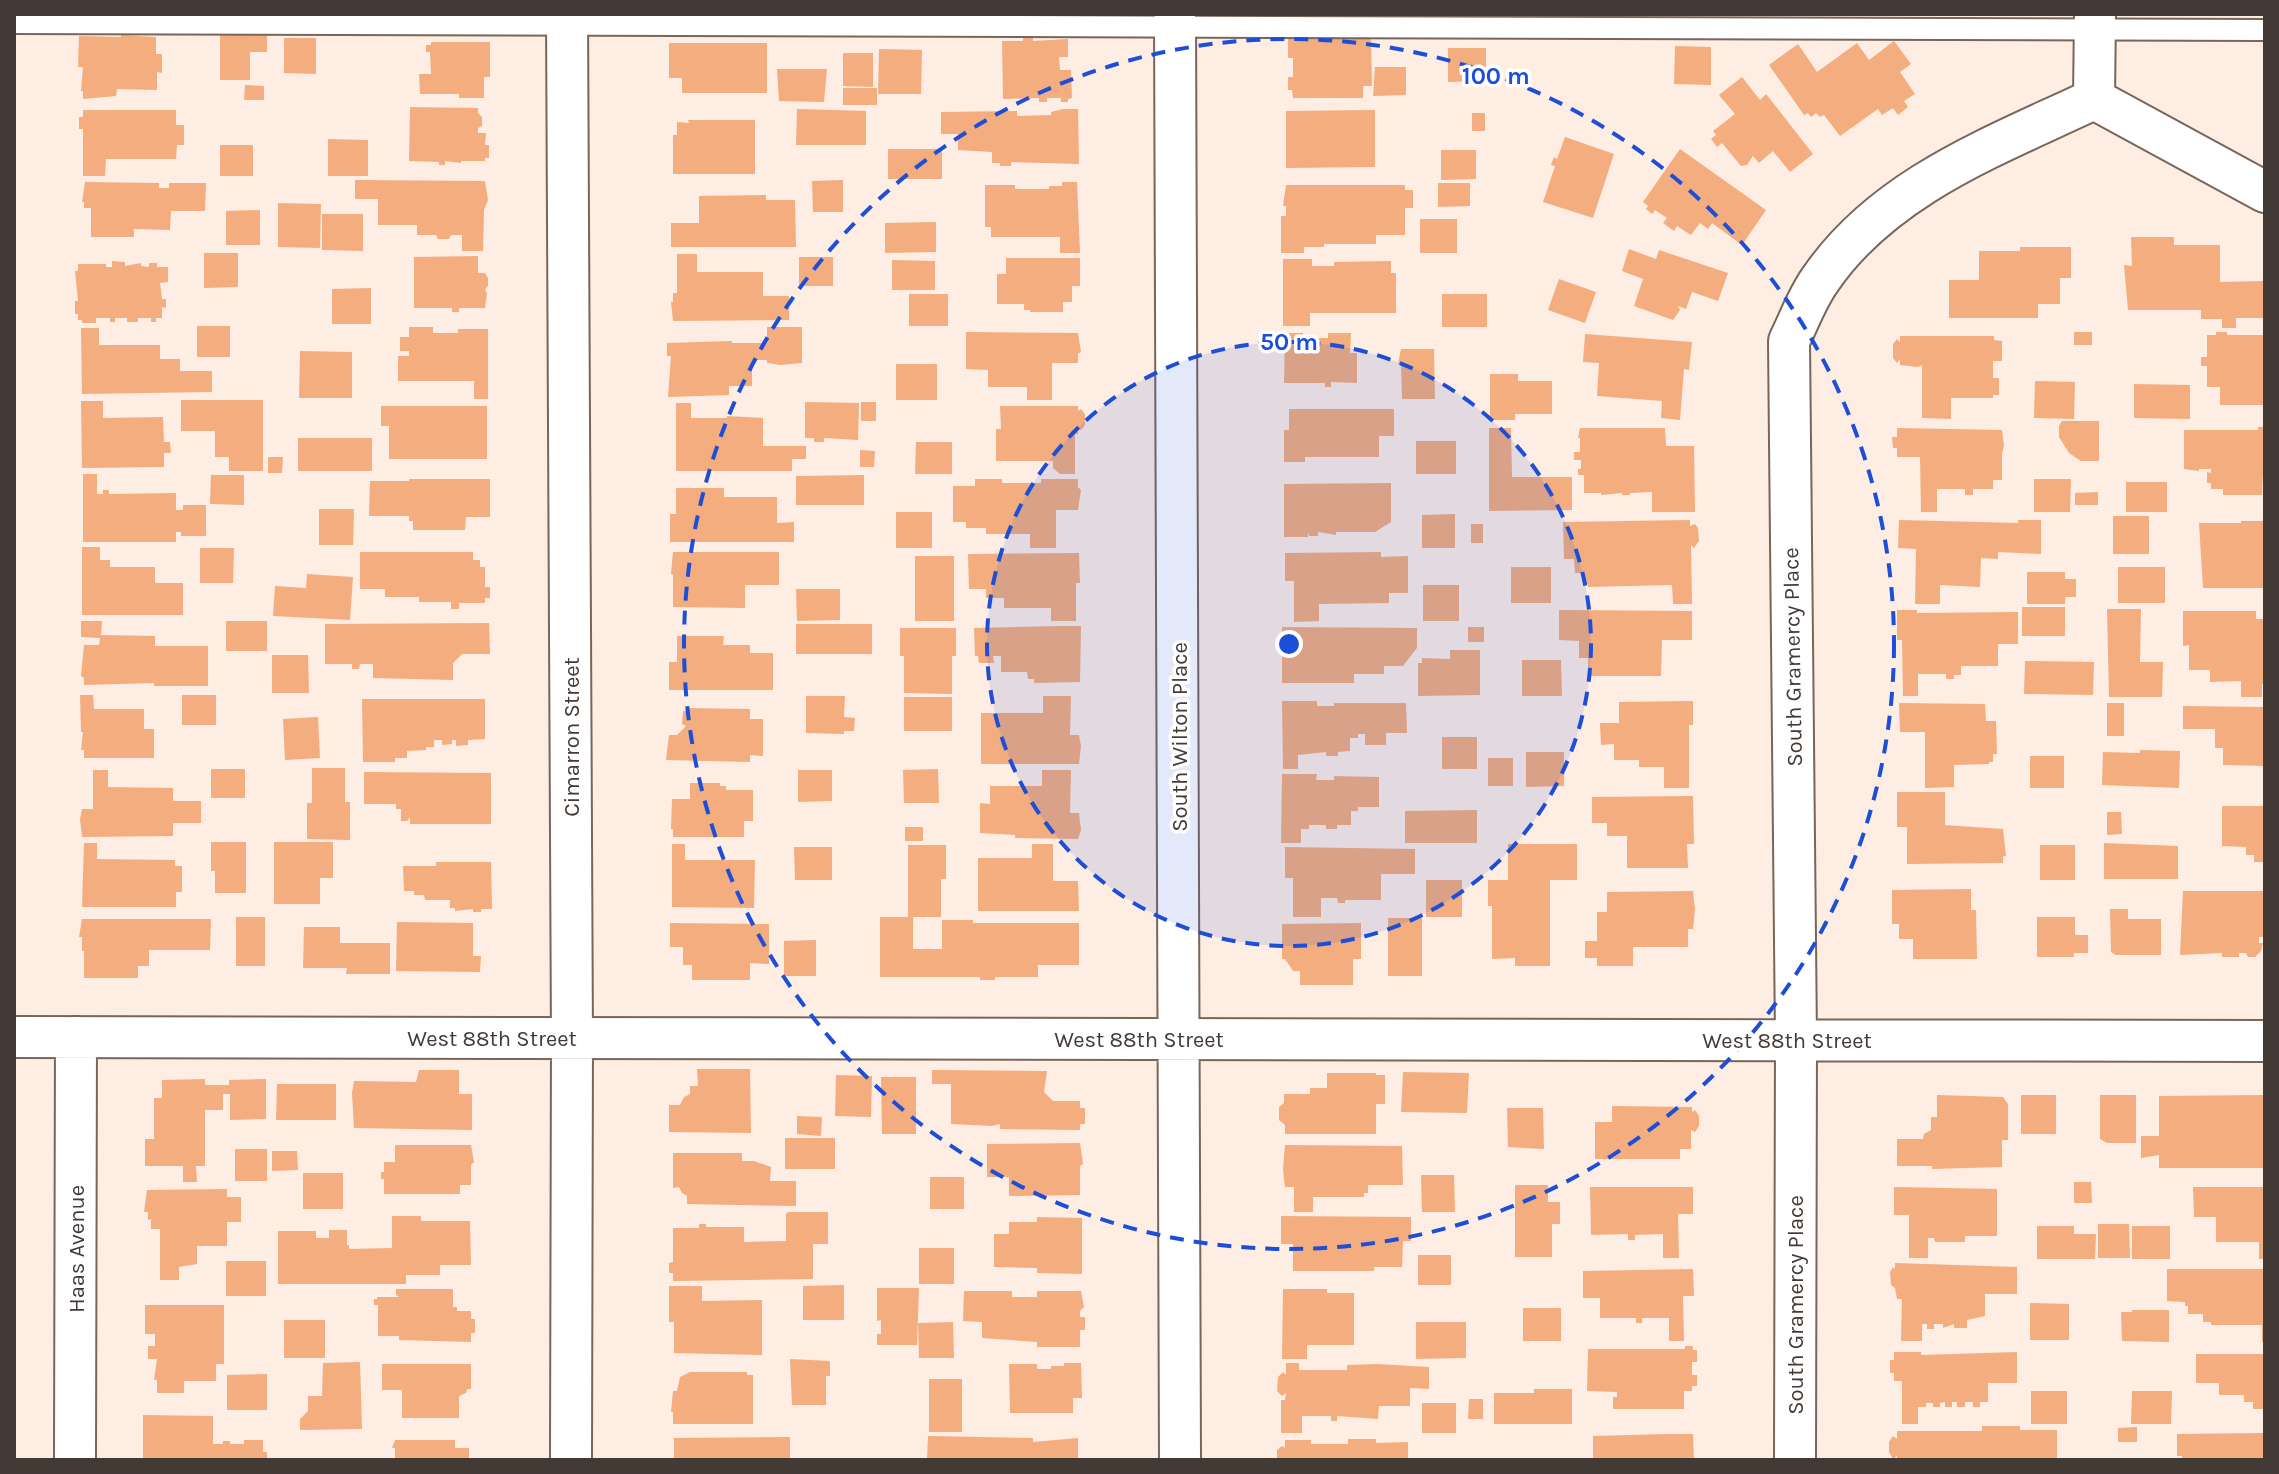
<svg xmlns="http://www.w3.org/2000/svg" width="2279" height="1474" font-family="Karla,sans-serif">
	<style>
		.building { fill: #f3ad7e }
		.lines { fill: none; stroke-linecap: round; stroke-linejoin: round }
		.service-casing { stroke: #78665a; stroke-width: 24 }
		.minor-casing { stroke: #78665a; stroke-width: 44 }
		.service { stroke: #fff; stroke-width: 20 }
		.minor { stroke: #fff; stroke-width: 40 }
		.ring { fill: none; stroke: #1d4ed8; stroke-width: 4; stroke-dasharray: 14 10 }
		.labels { text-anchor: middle; stroke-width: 7; stroke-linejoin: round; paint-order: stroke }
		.street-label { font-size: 22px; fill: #433a35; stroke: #fefefe }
		.centre { fill: #1d4ed8; stroke: #fefefe; stroke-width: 4 }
		.ring-label { font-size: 24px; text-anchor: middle; font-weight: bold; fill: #1d4ed8; stroke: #fefefe; stroke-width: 7; stroke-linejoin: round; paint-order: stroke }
	</style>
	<rect width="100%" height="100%" fill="#feede2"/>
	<path class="building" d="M220,34L267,35V52H250V80H220Z
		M121,35L156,37V54H162V73L157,72V90L117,89L116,96L83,99V91H81L83,67H78L79,36L121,37Z
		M1023,35H1033V41L1068,39V57H1059L1060,70H1071L1072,98L1068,99V102H1061V98H1047V102H1039V98L1003,99L1002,41H1023Z
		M284,38H316V74L284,73Z
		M1288,39H1371L1372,86H1363V98H1293L1292,90H1288V77H1293V58H1288Z
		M1894,41L1911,64L1900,72L1915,94L1904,101L1908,107L1898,115L1893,108L1882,115L1878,109L1840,136L1824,115L1820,117L1816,113L1811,117L1808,113L1804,115L1769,65L1798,44L1817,72L1857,43L1869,60Z
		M431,42H490V77H484V98H459V94H420L419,74H431L430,52H426V45H431Z
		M669,43H767V93H682V78H669Z
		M1675,46L1711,47V85L1674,84Z
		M1448,48H1486V81L1448,82Z
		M879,49L922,50L921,94H878Z
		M843,53H873V87L843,86Z
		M1375,67H1406V95L1373,96Z
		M777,69H827L824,102L779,101Z
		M1742,77L1760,100L1766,94L1813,154L1790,172L1773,151L1759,163L1753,156L1747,165L1741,166L1722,143L1717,147L1711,139L1716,135L1713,131L1735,114L1719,95Z
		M245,85L264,86V100H244Z
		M843,88H877V105H843Z
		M410,107L478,108V113L482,117V126L478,128V133H486L485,145H489V158H485V161H461V163L445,161V165H439V162L409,161Z
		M797,109L866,111V145H796Z
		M1063,109H1078L1079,164L1011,162V166H1000V163H992V152L958,150V134H941V112L1017,111V116L1051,115V112Z
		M83,110H176V125H184V145H177L176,159H106L105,176H83V129H79V117H83Z
		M1375,110V167L1286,168V111Z
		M1472,113H1485V131H1472Z
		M688,120H755V174H673V135H677V122L689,123Z
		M1565,137L1614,154L1593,218L1543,202L1555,166L1551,165L1554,157L1557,159Z
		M328,139L368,140V176H328Z
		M220,145H253V176H220Z
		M888,149H942V179H888Z
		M1680,149L1766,210L1742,245L1712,223L1708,229L1700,223L1691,235L1677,226L1674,231L1663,223L1667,218L1655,210L1652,214L1646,209L1648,206L1643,202Z
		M1441,150H1476V179L1441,180Z
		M355,180L485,181L488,200L484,210L483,251H462V235H451L449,239H438L436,235H417V225H378V199H355Z
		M843,180V212H813L812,181Z
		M85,182L159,183V188H169V183H206L205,211H171L170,230L134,229V237H91V208H84V202H82Z
		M1062,182H1077L1080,253H1060V237H991V227H985V185H1015V189H1049V186H1062Z
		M1438,183H1470V206L1438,207Z
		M1286,185H1405V190H1413V208H1405V235H1376V244H1324V247H1304V253H1281V216H1286V206H1283Z
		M766,195V200H795L796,247H671V223H699V196Z
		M278,203L321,204L320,248L278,247Z
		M260,210V245H226V211Z
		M322,214H363V251L322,250Z
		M1420,219H1457V253H1420Z
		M936,222V252L885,253V223Z
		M2131,237H2174V245H2220V282L2265,281V318H2236V328H2222V319H2201V310H2128L2124,265L2132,266Z
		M2020,247H2071V278H2060V304H2038V318H1949V280H1979V251H2020Z
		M1629,249L1656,259L1659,250L1728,273L1718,301L1692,292L1686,309L1678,306L1680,310L1673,320L1634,306L1643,279L1622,271Z
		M204,253H238V287L204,288Z
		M677,254H697V272H763V296H789V320L673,321L671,302H673V293H677Z
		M478,256V273H485L488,278V286L485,289L487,294L485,308H459V312H452V308H414V257Z
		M799,257H833V286H799Z
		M1006,258H1080V286H1072V302H1063V312H1030V310H1024V304H997V274H1006Z
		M1283,259H1312V266H1334V262L1391,261V273H1396V313H1310V326H1283Z
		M892,260L935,261V290H892Z
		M112,261L125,262V266L141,263V266L149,267V263H157V267H168V282L160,283L162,299H166V308L162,307V318H156V322H151V318H138V322H127V318H115V322H110V318H96V323H82V320H78V314H75V301H78L75,271H78V264H106V267H112Z
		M1559,279L1596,292L1585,323L1548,310Z
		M371,288V324H332V289Z
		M909,294H948V326H909Z
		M1442,294H1487V327H1442Z
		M197,326H230V357H197Z
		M409,327H433V333H458V329H488V399H474V381H398V356H409V351H400V337H409Z
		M767,327H802V363L781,365L767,363V360H752V386H729V395L668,397L671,356H667V343L732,341V343H767Z
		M81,328H99V345H160V359H180V371H212V392L82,394Z
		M966,332L1078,333L1081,352L1078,354V363H1052V400H1027V387H988V370L966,369Z
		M2074,332H2092V345H2074Z
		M2216,332H2227V335H2265V405H2220V387H2207V366H2201V357H2207V335H2216Z
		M1285,333H1303V336L1316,338H1328V333H1351L1350,353H1357V383L1331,382V387H1325V383H1284Z
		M1585,334L1692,342L1689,370L1684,369L1680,420L1661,418L1662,401L1597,396L1599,363L1583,362Z
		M1900,336H1994V340L2002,341V361H1993V378H1999V395H1993V398H1951V419L1922,418V365L1918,367L1900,365V359L1897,363L1893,358V344L1897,339L1900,342Z
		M1401,349H1434L1435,399H1402L1401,364H1398Z
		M300,351L352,352V398H299Z
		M896,364H937V400H896Z
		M1490,374H1518V381H1552V414H1515V420H1490Z
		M2035,381L2075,382L2074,419L2034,418Z
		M2134,384L2190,385V419L2134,418Z
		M181,400H263V471H229V457H215V431H181Z
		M81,401H103V418L163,417L164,442H170L171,453H164V467L82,468Z
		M805,402L859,403L858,440L824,438V442H814V438H805Z
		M861,402H876V421H861Z
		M676,403H691V418H727V416L763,418V446H806V459H792V471H676Z
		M381,406H487V459H389V426H381Z
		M1000,406H1078V411L1081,409L1085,414V425L1081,430L1078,428V434H1075V474H1060L1053,468V461H996V429H1001Z
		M1289,409H1394V436H1379V457H1305V462H1284V430H1289Z
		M2062,421H2099V461H2081L2069,453L2059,437V426Z
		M2258,427H2265L2262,495H2223V489H2211V483H2207V472L2211,473V469H2199V471L2184,469V430H2258Z
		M1489,428H1511L1512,477H1572V510L1489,511Z
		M1580,428H1665L1666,446H1694L1695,512H1652V492L1630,493V495H1622V493L1601,495V493H1584V475H1578V469H1581V460H1574V452H1580V438H1578Z
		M1897,428L2002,430L2004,446L2002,453V480H1993V489H1973V495H1965V489H1937V512H1921L1920,457H1897V448H1893L1892,437H1897Z
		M298,438H372V471H298Z
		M1416,441H1456V474H1416Z
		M916,442H952V474H915Z
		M860,450L875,451L874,467H860Z
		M268,457H283L282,473H268Z
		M83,474H97V494H103V490H109V494L176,493V510H183V505H206V536H181V532H176V542H83Z
		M211,475H244V505L210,504Z
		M864,475V505H796V476Z
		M409,479H490V517H466L465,530H413V521H409V516H369L370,481H409Z
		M975,479H1002V483H1041V479H1078V487L1081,490L1078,510H1056V548H1030V534H986V528H966V522H953V486H975Z
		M2034,479H2071L2070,512H2034Z
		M2126,482H2167V512H2126Z
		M1391,483V522L1375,532H1336V535L1318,532V536H1309L1308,532V537H1284V484Z
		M676,488H724V497H777V523L794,522V542H670V514H676Z
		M2098,492V505H2075V493Z
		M319,509H354L353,545H319Z
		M896,512H932V548H896Z
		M1455,514V548H1422V515Z
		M2113,516H2149V554H2113Z
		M1690,520V526L1695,524L1698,528L1699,541L1694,548L1691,545L1692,604H1673L1672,585L1588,587V584L1583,585V573H1575L1574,559H1564L1563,522Z
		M1899,520L2018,523V520H2041V554L1998,552V559L1981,558L1980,587L1940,585V604H1915L1916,549L1898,548Z
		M2241,521H2265V588H2203L2199,523H2241Z
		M1471,524H1483V543H1471Z
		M82,547H100V560H110V567H155V583H183V615H82Z
		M200,548H234L233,583H200Z
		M360,552H473V560H480V567H485V587H490V598H485V603H459V609H451V602H419V597H385V589H360Z
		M673,552H779V585H745V608L673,607V575L671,574Z
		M1381,552V557L1408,556V593H1389V603L1319,604V621L1294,622V581H1285V553Z
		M1079,553L1080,583H1076V621H1051V608H1004V598H986V589H969L968,554Z
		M915,556H954V621H915Z
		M1511,567H1551V603H1511Z
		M2118,567H2165V603H2118Z
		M2027,572H2065V579H2076V597H2065V604H2027Z
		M307,574L353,577L350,620L273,616L275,586L306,588Z
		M1423,585H1459V621H1423Z
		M796,589H840V620L797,621Z
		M2022,607H2065V636H2022Z
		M2107,609H2141L2140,662H2163L2162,697H2109Z
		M1559,610L1692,611V640H1662L1661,676H1588V658H1579V641L1559,640Z
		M1897,610H1917V613L2018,612V644H1998V666H1961V675H1954V679H1946V674H1918V696H1903L1902,640H1897Z
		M2183,611H2256V619H2265V684H2262V697H2241V681L2210,682V670H2189V645L2183,646Z
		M81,621H102L101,635L155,636V646H208V686H154V683L84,685V678L81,676L84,645H99L100,638L81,637Z
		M226,621H267V651H226Z
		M489,623L490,654H462L453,663V680L373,678V664H360L359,669H352V664H325V624Z
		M796,624H872V654H796Z
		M1060,626H1081L1080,682L1034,683V679H1028L1027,672H1001V656H993L994,663H979L978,656H975L974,628Z
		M1282,627L1417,628V648L1403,666H1384V674H1354V683H1282Z
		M1468,627H1484V642H1468Z
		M900,628H956V656H952V694L904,693V656H900Z
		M677,636H724L723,645H750V653H773V690H669V662H677Z
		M1450,650H1480V695L1418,696V663H1422V658L1450,659Z
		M272,655H308L309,693H272Z
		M1522,660H1561L1562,696H1522Z
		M2025,661L2094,662L2093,695L2024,694Z
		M80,695H93L94,709H144V729H154V758H84V750H81L83,732H81Z
		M182,695H216V725H182Z
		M806,696H845L844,717L855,718L854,731H844V734L806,733Z
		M1043,696H1071L1070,735H1079L1081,746L1079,764H981V713H1043Z
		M904,697H952V731H904Z
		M362,699H485V739L468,740V745L456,746V740H452V744L442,745V740H434V747H426V750L407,751V758H395V762H363Z
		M1282,701H1317V706H1334V703H1406L1407,733H1386V745H1365V734H1358V738H1350V751L1338,752V756H1326V752L1298,755V769H1283Z
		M1693,701V725H1689V788H1664V767H1639V760H1614V744L1601,745L1600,723H1619V702Z
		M1899,703L1985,704L1986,721H1996L1997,754H1993V762H1989V764L1954,765V787L1925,788V732H1900Z
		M2107,703H2124V736H2107Z
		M2183,706L2265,707V766L2223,765V748H2215V729H2183Z
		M686,708L750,709V719H763V756L750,755V762L666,760L669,735H677L686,726L682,724L683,711H686Z
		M318,717L320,758L285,760L283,719Z
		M1442,737H1477V769H1442Z
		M2140,750L2180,751L2179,788L2102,785L2103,752L2140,753Z
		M1526,752H1564V786L1526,787Z
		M2030,756H2064V788H2030Z
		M1488,758H1513V786H1488Z
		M312,768H345V802H350V840L307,839V803H312Z
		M211,769H245V798H211Z
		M938,769L939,803H904L903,770Z
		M93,770H108V787L173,788V801H201V823H173V836L82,837L80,819L82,809H93Z
		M798,770H832V801L798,802Z
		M1042,770H1071L1070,813H1079L1081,830L1078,839L1015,838V835L980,833V803L990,804V786H1042Z
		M364,772L491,773V824H410V817L407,821H401V809H396V804H364Z
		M1282,774H1317L1316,780H1334V776L1379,777V807H1358V811H1351V825H1337V829H1326V825H1309V829H1301V843H1281Z
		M690,783H720V786H726V790H753V821H744V837H673V829H671L672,799H690Z
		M1897,792H1945V825L2003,829L2006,856H2003V863L1907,864V827H1897Z
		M1693,796L1694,844H1687L1688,868H1627V836H1607V823H1592V797Z
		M2222,806H2265V862H2254V855H2246V847L2222,846Z
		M1477,810V843H1405V811Z
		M2107,812H2121L2122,834L2107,835Z
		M905,827H923V841H905Z
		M211,842H246V893H215V871H211Z
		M274,842H333V878H320V904H274Z
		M84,843H97V859L175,860V866H182V892H176V907H82Z
		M2104,843L2178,846V879H2104Z
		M672,844H685V860H755L754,908L672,907Z
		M1032,844H1053V881H1078L1079,911H978V858H1032Z
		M1508,844H1577V880H1550V966H1515V958L1492,959V906H1488V880H1508Z
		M908,845H946V879H941V917H913V949H942V920H973V923H1079V965H1038V977H995V980H980V977H880V917H908Z
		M2040,845H2075V880H2040Z
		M794,847H832V880H795Z
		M1285,847L1415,849V874H1381V900H1345V903H1338L1337,898H1321V917H1293V878H1285Z
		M436,862H491L492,909H481V912H473V909L455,911V908H450V900H425L424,895H414V891H404L403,866H436Z
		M1426,880H1462V917H1426Z
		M1971,889V910H1976L1977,959H1913V939H1899V924H1892V890Z
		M1693,891L1695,909L1693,929H1688V947H1633V966H1597V958H1585V941H1597V912H1607V892Z
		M2183,891H2265V932L2264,937H2259V943H2263L2261,951L2255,957H2248L2246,953H2239V957H2222V953L2180,955Z
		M2110,909H2128V919H2161V955H2116L2111,952Z
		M236,917H265V966H236Z
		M2037,917H2075V935H2088V953H2074V957H2037Z
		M1388,918H1422V976H1388Z
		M82,919H211L210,950H149V966H138V978H84V951H82V937H79Z
		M397,922L473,923V956H481L480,972L396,971Z
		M670,923L769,924V964L750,963V980H692V965H683V947H670Z
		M1361,923V959H1353V985H1300V971H1293L1285,959H1282V924Z
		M304,927H340V943H390V974H346L347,968H303Z
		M816,940V976H784V941Z
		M697,1069H750L751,1133L669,1132V1105H680L684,1097L690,1094V1086H698Z
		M419,1070H459V1094H472V1130L354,1128L352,1093L354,1081L416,1082Z
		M932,1070L1047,1071L1044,1092L1053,1101H1080V1108H1085V1124H1080V1130L1000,1129V1124L992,1126L951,1124V1084H932Z
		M1403,1072L1469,1073L1467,1113L1401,1112Z
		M1327,1073H1376V1075H1385V1104H1376V1134H1285V1125L1279,1120V1107L1284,1103V1094H1310V1088H1327Z
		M836,1075L872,1076L871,1117L835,1116Z
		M881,1077H916V1134H882Z
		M205,1079V1085H229V1080L266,1079V1119L230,1120V1094H223V1110H205V1166H196L197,1182H183V1166H145V1139H154V1098H162V1080Z
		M277,1084H336V1120H276Z
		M1937,1095L2003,1097L2008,1104V1140H2002V1167L1932,1169V1166H1897V1139H1923L1924,1134L1931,1130V1117H1937Z
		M2021,1095H2056V1134H2021Z
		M2100,1095H2136V1143H2107L2100,1139Z
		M2265,1095V1168H2159V1155L2141,1158V1136H2159V1096Z
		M1612,1106L1692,1107V1112L1695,1110L1699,1116V1126L1695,1132L1691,1130V1149H1680V1159H1595V1122H1612Z
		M1507,1108H1543L1544,1149L1508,1147Z
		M797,1116L822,1117L821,1136L797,1134Z
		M785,1138H835V1169H785Z
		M1080,1143L1083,1164L1080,1166V1195L1009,1196V1177H987V1144Z
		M395,1145H471L474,1162L471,1165V1185H460V1194H384V1179H381V1172H384V1162H395Z
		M1285,1145L1402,1146L1403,1185H1368V1193H1364V1197H1313V1212H1294V1187H1285L1283,1170Z
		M235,1149H267V1181H235Z
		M272,1151H297L298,1170L272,1171Z
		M673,1153H742V1161H754L771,1167L770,1181H796V1206L687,1204V1196L682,1193L679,1187L673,1188Z
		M303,1173H343V1209H303Z
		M1421,1175H1454L1455,1212H1422Z
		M930,1177H964V1209H930Z
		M2074,1182H2091L2092,1203H2074Z
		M1515,1185H1548V1202H1560V1224H1552V1257H1515Z
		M1590,1187H1693V1214H1678L1679,1258H1663V1234L1635,1235V1240H1628V1234L1591,1235Z
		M1894,1187L1997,1189V1236H1965V1242H1935L1934,1238H1928V1258H1909V1215H1894Z
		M2193,1187H2265V1259H2259V1242H2216V1217H2194Z
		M227,1189V1197H241V1222H227V1246H197V1264L179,1267V1280H160V1229H151V1219L148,1220V1212H144L147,1190Z
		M788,1212H828V1244H813V1279L673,1281V1273H669V1263L673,1262V1228H699V1224H706V1227H744V1242L786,1241V1214Z
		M392,1216H421V1221H470L471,1265H440V1275H406V1284H278V1231H316V1238H329V1230H347V1245H349V1249L392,1248Z
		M1281,1216L1411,1217V1241H1403L1402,1267H1374V1271H1293V1244H1281Z
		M1037,1217L1082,1218V1274L1037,1273V1268L994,1267V1234H1009V1222H1037Z
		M2098,1224H2129L2130,1258H2098Z
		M2037,1226H2074V1234H2096L2095,1259H2037Z
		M2132,1226H2170V1259H2132Z
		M919,1248H954V1284H919Z
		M1418,1255H1451V1285H1418Z
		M226,1261H266V1296H226Z
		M1895,1263L2017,1267V1294H1985V1316L1967,1320V1328H1954V1324L1943,1328V1324H1934V1329H1927V1324H1922V1341H1901L1902,1299H1897L1895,1288L1891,1285L1890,1272L1893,1267L1895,1269Z
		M1693,1269L1694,1296H1683L1684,1341H1669V1318H1642V1323H1636V1318H1600V1298H1583V1271Z
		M2167,1269H2265V1342H2262V1325H2211V1322H2203V1314H2188V1306H2185V1302L2167,1301Z
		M844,1285V1320H803V1286Z
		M669,1286H702V1301L762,1300V1355L674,1353V1322H669Z
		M877,1288H919L917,1345H877V1334H881V1320L877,1321Z
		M396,1289H453V1307H457V1311H471V1319H475V1333H471V1342L399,1340V1336H378V1305H374V1299H377V1297H399L396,1295Z
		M1283,1289H1327V1293H1354V1345H1307V1359H1282Z
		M964,1291H1012V1297H1037V1291H1081L1084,1307L1080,1311V1317H1085V1330H1080V1347H1037V1342L982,1338V1322L963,1321Z
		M2030,1303L2069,1304V1340H2030Z
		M145,1305H224V1364H216V1381H184V1393H157V1380H154L157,1359H148V1346H155V1334H145Z
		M1523,1308H1561V1341H1523Z
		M2132,1310H2169V1342L2122,1341L2121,1312H2132Z
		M284,1320H325V1358H284Z
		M953,1322L954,1358H919L918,1323Z
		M1416,1322H1466V1358L1416,1359Z
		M1685,1346H1693V1350H1697V1362H1692V1375H1697V1386H1692V1391H1684V1409H1613V1397H1617V1392L1587,1391L1588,1349H1685Z
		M1894,1352H1921V1355L2017,1352V1383H1988V1402H1980V1407H1973V1402H1965V1407H1957V1402H1952V1407H1945V1402L1940,1403V1407H1933V1403H1926V1407H1918V1424H1902V1381H1894V1373H1890V1360H1894Z
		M2196,1354H2265V1409H2253V1402H2244V1395H2219V1383H2196Z
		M790,1359L830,1361V1376H826V1405H792Z
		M360,1362L362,1429L300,1430V1419L308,1411V1396H322L323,1363Z
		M1064,1363H1081L1082,1398H1073V1413H1010L1009,1364H1037V1369H1051V1366H1064Z
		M1286,1363H1299V1370H1347V1365L1377,1364L1429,1367V1389L1410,1388V1406H1379L1378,1419L1337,1416V1421H1331V1416H1302V1433H1281V1400H1285L1286,1393L1282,1396L1277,1391L1278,1377L1283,1372L1286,1375Z
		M382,1364H471V1389H467L466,1393L459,1396V1418H402V1390H382Z
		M690,1372H747V1375H753V1424H673V1412H671L673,1391H677L680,1377Z
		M267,1374V1410H227V1375Z
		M929,1379H962V1432H929Z
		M1534,1389H1572V1424H1494V1393H1534Z
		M2031,1391H2067V1424H2031Z
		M2132,1391H2172L2171,1424H2131Z
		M1469,1399H1483V1419H1468Z
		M1422,1403H1456V1433H1422Z
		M143,1415L213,1416V1444H223V1441H230V1444H244V1440H263V1452H267V1460H143Z
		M1982,1426H2020V1430H2057V1460H1897V1456L1893,1459L1889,1452V1442L1893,1436L1897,1439V1431H1982Z
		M2137,1427V1442H2118V1428Z
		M2265,1433V1460H2182V1456H2177V1434Z
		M1667,1434H1693L1694,1460H1593V1436Z
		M928,1436L1033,1438V1442L1078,1438V1460H927Z
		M790,1437V1460H674V1438Z
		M1348,1439H1376V1443L1408,1442V1460H1277V1450L1282,1446L1285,1448V1440H1311V1444H1348Z
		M395,1440H455V1448H469V1460H395V1448H392Z"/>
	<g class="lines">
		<defs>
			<path id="service" d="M14,23L2265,30"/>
			<path id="minor" d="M567,14L572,1039L571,1460
				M1175,14L1180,1460
				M2094,99L2265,192
				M2094,99L2095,14
				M14,1037L2265,1041
				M75,1460L76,1037
				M1795,1460L1796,1040L1789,341C1799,321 1807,298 1820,280C1884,186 1995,146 2094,99"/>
		</defs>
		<use href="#service" class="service-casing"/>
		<use href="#minor" class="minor-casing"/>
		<use href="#service" class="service"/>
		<use href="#minor" class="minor"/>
	</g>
	<circle cx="1289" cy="644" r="302" fill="#1d4ed8" fill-opacity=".12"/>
	<g class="ring">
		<circle cx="1289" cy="644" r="302"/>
		<circle cx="1289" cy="644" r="605"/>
	</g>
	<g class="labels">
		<g class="street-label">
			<text transform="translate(1792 657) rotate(-91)" y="8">South Gramercy Place</text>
			<text transform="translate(571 737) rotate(-90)" y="8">Cimarron Street</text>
			<text transform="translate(1179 737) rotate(-90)" y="8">South Wilton Place</text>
			<text x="492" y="1046">West 88th Street</text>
			<text x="1139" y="1047">West 88th Street</text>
			<text x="1787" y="1048">West 88th Street</text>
			<text transform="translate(76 1249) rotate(-90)" y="8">Haas Avenue</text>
			<text transform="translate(1795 1305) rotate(-90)" y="8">South Gramercy Place</text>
		</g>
	</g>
	<circle cx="1289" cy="644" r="12" class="centre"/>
	<g class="ring-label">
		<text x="1496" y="84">100 m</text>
		<text x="1289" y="350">50 m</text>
	</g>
	<rect width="2279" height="1474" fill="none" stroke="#433a35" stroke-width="32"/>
</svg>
